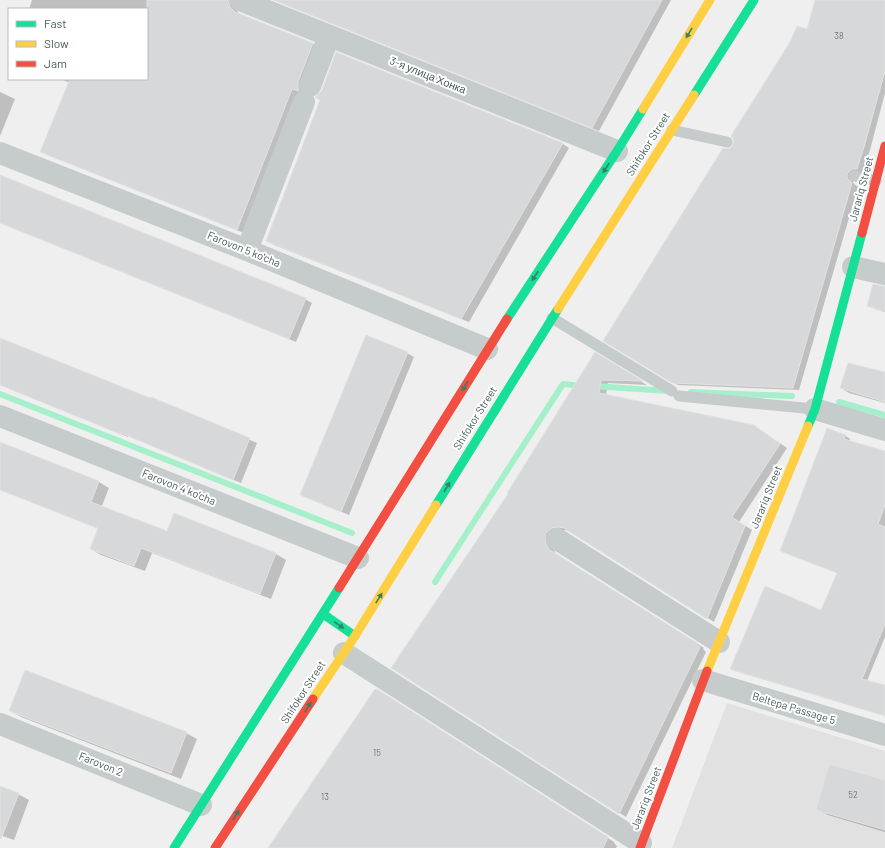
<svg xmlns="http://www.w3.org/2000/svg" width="885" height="848" font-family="Barlow,sans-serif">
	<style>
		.education { fill: #e1e1e2 }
		.shadow { fill: #0003 }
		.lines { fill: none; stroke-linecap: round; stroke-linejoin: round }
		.stream { stroke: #a5f0cb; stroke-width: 6 }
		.building { fill: #d7d8d9; stroke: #e1e2e2 }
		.lane { stroke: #c6cccb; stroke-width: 11 }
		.street { stroke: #c6cccb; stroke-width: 22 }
		.fast { stroke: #16e098; stroke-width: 9 }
		.slow { stroke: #ffcf43; stroke-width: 9 }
		.jam { stroke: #f24e42; stroke-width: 9 }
		.oneway { fill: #397e68 }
		.labels { text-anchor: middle; stroke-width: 4; stroke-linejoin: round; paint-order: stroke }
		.number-label { font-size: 9px; fill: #6a7c79 }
		.street-label { font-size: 11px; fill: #455d58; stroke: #fff }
	</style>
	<rect width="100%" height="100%" fill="#f0eff0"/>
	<path class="education" d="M727,703L885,751V848H672Z"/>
	<path class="shadow" d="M32,0H235L234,6L239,14L313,44L320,48L305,94L299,92L244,233L48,155L41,151L70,83L61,79H147V9H29Z
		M273,0H671L599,131Z
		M816,0H885V93L870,150L863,172H858L853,177V183L858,187L799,390L678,385L604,340L729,150L733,147L808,31Z
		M0,92L15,99L0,136Z
		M563,144L569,148L469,322L274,245L267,241Z
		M0,175L305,299L312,303L296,342L0,223Z
		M885,291V312L875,309L868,305Z
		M0,339L151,400V398L257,443L241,483L128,436V437L0,385Z
		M407,353L414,357L349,515L302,495Z
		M595,354L647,385L608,383L606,395L762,431L787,448L739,522L752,530L714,622L570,532L566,530L559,531L551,542L553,549L557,555L704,648L703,649L706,652L626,817L392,668L510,493Z
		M885,373V403L849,393L841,388Z
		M827,429L846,436L850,439L849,442L885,452V637L867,681L885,686V716L735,671L731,669L822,611L838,573L781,551Z
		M0,443L99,482L109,488L101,508L167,533L276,554L286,560L271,599L152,553L145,571L101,555L91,549L99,529L0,490Z
		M384,694L614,842V843L617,846L616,848H269Z
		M10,710L186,733L197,739L181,779L21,717Z
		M885,781V832L828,815L817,809Z
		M0,787L18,794L29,800L14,840L0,835Z"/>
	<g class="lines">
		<path class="stream" d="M593,386L668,391
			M691,392L792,396
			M0,394L352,533
			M839,402L885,415
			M435,582L563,384L582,386"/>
	</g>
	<path class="building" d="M147,0H228L230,7L235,12L313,43L298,82V88L299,91L292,89L237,230L40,152L70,79H147Z
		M274,0H662L592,128Z
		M815,0H885V71L864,147L857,169H852L847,174V178L852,183L793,388L672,383L603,341L723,148L729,149L732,146L734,140L731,136L790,42L797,26L807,29Z
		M336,52L563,143L461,319L266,241L320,100L315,97L318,95L322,90Z
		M0,175L306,298L289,339L0,223Z
		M873,284L885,286V311L867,306Z
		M366,335L408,352L341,512L300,495Z
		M0,338L150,398L151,397L250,438L233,480L121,433L120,434L0,385Z
		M595,352L643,381L601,380L599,393L754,425L780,444L732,517L745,526L707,619L564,528L558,527L552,528L546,533L545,538L546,544L550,550L697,643L696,645L700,647L619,814L391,668L508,494L507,493Z
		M848,363L885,372V402L840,388Z
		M827,428L846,435L844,439L885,451V505L878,524L885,527V624L862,679L885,685V716L730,669L765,586L821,610L837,573L780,551Z
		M0,442L99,481L91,502L167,531L174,513L276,553L260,594L141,548L134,566L90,549L98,528L0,490Z
		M25,670L187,732L171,773L9,711Z
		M375,689L376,690L377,689L608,837L603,848H268Z
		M829,764L885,780V830L816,810Z
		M0,786L19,793L1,839L0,838Z"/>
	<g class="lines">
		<path class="lane" d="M672,130L727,142
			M854,176L876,181
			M552,318L672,391
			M679,396L815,409"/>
		<path class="street" d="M240,0L617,151
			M310,86L329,36
			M0,153L247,250L487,349
			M247,250L304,102
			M853,267L885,274
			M815,409L885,430
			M0,416L358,558
			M557,539L719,642
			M344,653L641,843
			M703,680L885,735
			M0,724L201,805"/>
		<path class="fast" d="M694,95L754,0
			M507,319L617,151L643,109
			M808,426L815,409L862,233
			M436,505L558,309
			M323,614L355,636
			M174,848L339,588"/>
		<path class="slow" d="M643,109L710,0
			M558,309L694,95
			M707,671L808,426
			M313,699L355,636L436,505"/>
		<path class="jam" d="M862,233L885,146
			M339,588L507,319
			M215,848L313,699
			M640,848L707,671"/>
	</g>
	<defs><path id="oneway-solid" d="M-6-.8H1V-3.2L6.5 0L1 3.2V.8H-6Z"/></defs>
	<g class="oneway">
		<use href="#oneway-solid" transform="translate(689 33) rotate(121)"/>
		<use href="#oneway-solid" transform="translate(606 168) rotate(123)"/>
		<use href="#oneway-solid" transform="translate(535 276) rotate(123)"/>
		<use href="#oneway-solid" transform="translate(465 386) rotate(122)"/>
		<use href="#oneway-solid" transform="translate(447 487) rotate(-59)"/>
		<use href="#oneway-solid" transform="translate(379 598) rotate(-58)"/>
		<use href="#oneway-solid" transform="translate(339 625) rotate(34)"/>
		<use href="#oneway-solid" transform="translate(308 707) rotate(-57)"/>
		<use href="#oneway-solid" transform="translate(236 815) rotate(-57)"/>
	</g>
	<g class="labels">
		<g class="number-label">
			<text x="839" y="39">38</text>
			<text x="377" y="756">15</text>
			<text x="853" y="798">52</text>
			<text x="325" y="800">13</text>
		</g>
		<g class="street-label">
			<text transform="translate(428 75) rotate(22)" y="4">3-я улица Хонка</text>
			<text transform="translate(648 144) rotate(-58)" y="4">Shifokor Street</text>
			<text transform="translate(861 189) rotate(-75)" y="4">Jarariq Street</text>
			<text transform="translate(244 249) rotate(22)" y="4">Farovon 5 ko'cha</text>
			<text transform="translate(475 418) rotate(-58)" y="4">Shifokor Street</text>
			<text transform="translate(179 487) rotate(22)" y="4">Farovon 4 ko'cha</text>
			<text transform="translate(766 497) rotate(-68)" y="4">Jarariq Street</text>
			<text transform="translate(303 692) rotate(-57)" y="4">Shifokor Street</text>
			<text transform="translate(794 708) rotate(17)" y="4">Beltepa Passage 5</text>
			<text transform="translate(101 764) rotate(22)" y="4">Farovon 2</text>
			<text transform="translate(646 798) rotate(-69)" y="4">Jarariq Street</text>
		</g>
	</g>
	<rect x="8" y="8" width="140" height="72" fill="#ffffff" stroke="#b5bebc"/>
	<rect x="16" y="21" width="20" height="6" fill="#16e098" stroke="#b5bebc"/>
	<text x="44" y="28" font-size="12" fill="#455d58">Fast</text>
	<rect x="16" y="41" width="20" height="6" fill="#ffcf43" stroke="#b5bebc"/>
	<text x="44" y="48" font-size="12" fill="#455d58">Slow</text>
	<rect x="16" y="61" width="20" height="6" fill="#f24e42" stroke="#b5bebc"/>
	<text x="44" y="68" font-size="12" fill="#455d58">Jam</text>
</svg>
